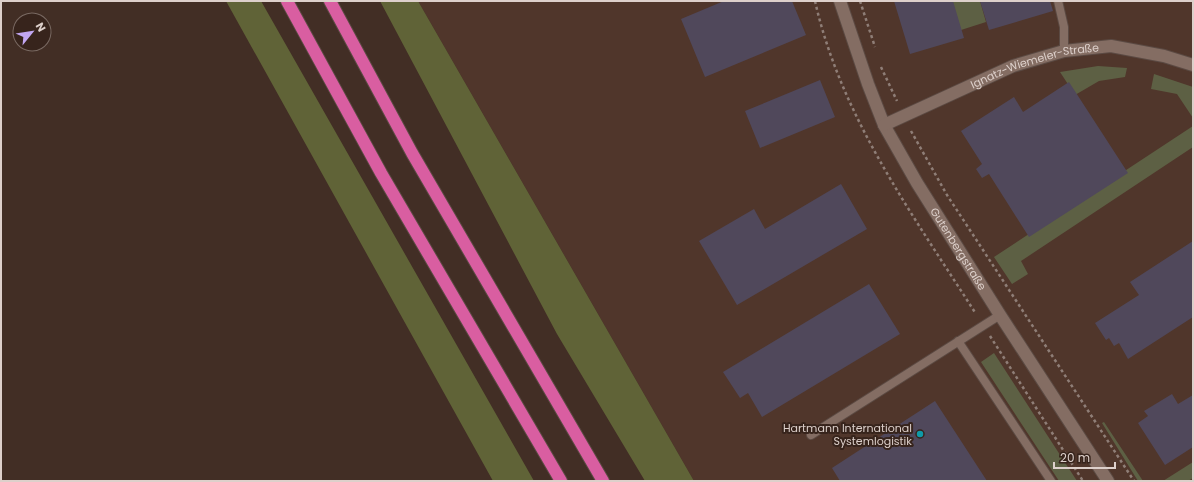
<svg xmlns="http://www.w3.org/2000/svg" width="1194" height="482" font-family="Poppins,sans-serif">
	<style>
		.built { fill: #50362b }
		.green { fill: #5d6044 }
		.forest { fill: #606337 }
		.building { fill: #50485b }
		.lines { fill: none; stroke-linecap: round; stroke-linejoin: round }
		.lane-casing { stroke: #5b4a43; stroke-width: 10 }
		.street-casing { stroke: #5b4a43; stroke-width: 14 }
		.highway-casing { stroke: #5b4a43; stroke-width: 14 }
		.path { stroke: #8f7e77; stroke-width: 2.5; stroke-dasharray: 3 3; stroke-linecap: butt }
		.lane { stroke: #846d63; stroke-width: 8 }
		.street { stroke: #846d63; stroke-width: 12 }
		.highway { stroke: #d95ea1; stroke-width: 12 }
		.culture-dot { fill: #0f9aa8; stroke: #37241c; stroke-width: 1.5 }
		.labels { text-anchor: middle; stroke-width: 4; stroke-linejoin: round; paint-order: stroke }
		.street-label { font-size: 11px; fill: #ddd0cb; stroke: #37241c }
		.poi-label { font-size: 11px; fill: #ddd0cb; stroke: #37241c; text-anchor: end }
	</style>
	<rect width="100%" height="100%" fill="#422e25"/>
	<path class="built" d="M418,1H1193V481H694Z"/>
	<path class="green" d="M952,1H980L986,22L961,30Z
		M1098,66L1127,68L1125,77L1099,81L1075,95L1060,72Z
		M1154,74L1193,87V118L1177,94L1151,89Z
		M1193,126V147L1021,261L1028,274L1012,284L994,257Z
		M994,353L1077,481H1059L981,362Z
		M1104,422L1143,481H1138L1102,423Z
		M1193,462V478L1188,481H1163Z"/>
	<path class="forest" d="M226,1H261L534,481H493Z
		M380,1H418L694,481H645L557,334Z"/>
	<path class="building" d="M724,1H792L806,35L705,77L681,19Z
		M894,1H953L964,38L910,54Z
		M980,1H1050L1053,11L989,30Z
		M820,80L835,117L760,148L745,111Z
		M1069,82L1128,173L1029,237L989,174L982,178L976,169L982,164L961,131L1014,97L1023,112Z
		M841,184L867,229L737,305L699,241L754,209L765,229Z
		M1193,241V317L1128,359L1119,343L1114,346L1109,338L1106,340L1095,323L1139,295L1130,282Z
		M869,284L900,334L762,417L748,393L740,398L723,372Z
		M1172,394L1178,404L1193,395V447L1165,465L1138,423L1148,416L1144,411Z
		M935,401L987,481H840L832,468Z"/>
	<g class="lines">
		<defs>
			<path id="lane" d="M1058,1L1064,27V51
				M958,341L1051,481
				M811,435L1000,315"/>
			<g id="street">
				<path id="s1" d="M840,1L868,84L884,125L917,183L1000,315L1108,481"/>
				<path id="s2" d="M884,125L1013,66L1064,51L1111,46L1164,56L1193,65"/>
			</g>
			<path id="highway" d="M287,1L381,173L561,481
				M330,1L412,153L603,481"/>
		</defs>
		<use href="#lane" class="lane-casing"/>
		<use href="#street" class="street-casing"/>
		<use href="#highway" class="highway-casing"/>
		<path class="path" d="M815,1C841,117 913,215 976,314
			M860,1L875,47
			M881,67L897,101
			M911,131L947,195L1134,481
			M990,336L1083,481"/>
		<use href="#lane" class="lane"/>
		<use href="#street" class="street"/>
		<use href="#highway" class="highway"/>
	</g>
	<circle class="culture-dot" cx="920" cy="434" r="4"/>
	<g class="labels">
		<g class="street-label">
			<text dy="4" stroke="none"><textPath href="#s2" startOffset="163">Ignatz-Wiemeler-Straße</textPath></text>
			<text dy="4" stroke="none"><textPath href="#s1" startOffset="276">Gutenbergstraße</textPath></text>
		</g>
		<g class="poi-label">
			<text x="912" y="432">Hartmann International<tspan x="912" dy="13">Systemlogistik</tspan></text>
		</g>
	</g>
	<rect width="1194" height="482" fill="none" stroke="#ddd0cb" stroke-width="4"/>
	<g transform="translate(32 32) rotate(60)"><circle r="19" fill="#37241c" stroke="#796962"/>
	<path d="M0-3L7 15L0 10L-7 15Z" fill="#c2a7f2"/>
	<text y="-6" font-size="11" font-weight="bold" text-anchor="middle" fill="#ddd0cb">N</text>
	</g>
	<path d="M1054 462v6h61v-6" fill="none" stroke="#ddd0cb" stroke-width="2"/>
	<text x="1060" y="462" font-size="12" fill="#ddd0cb" stroke="#37241c" stroke-width="3" paint-order="stroke">20 m</text>
</svg>
